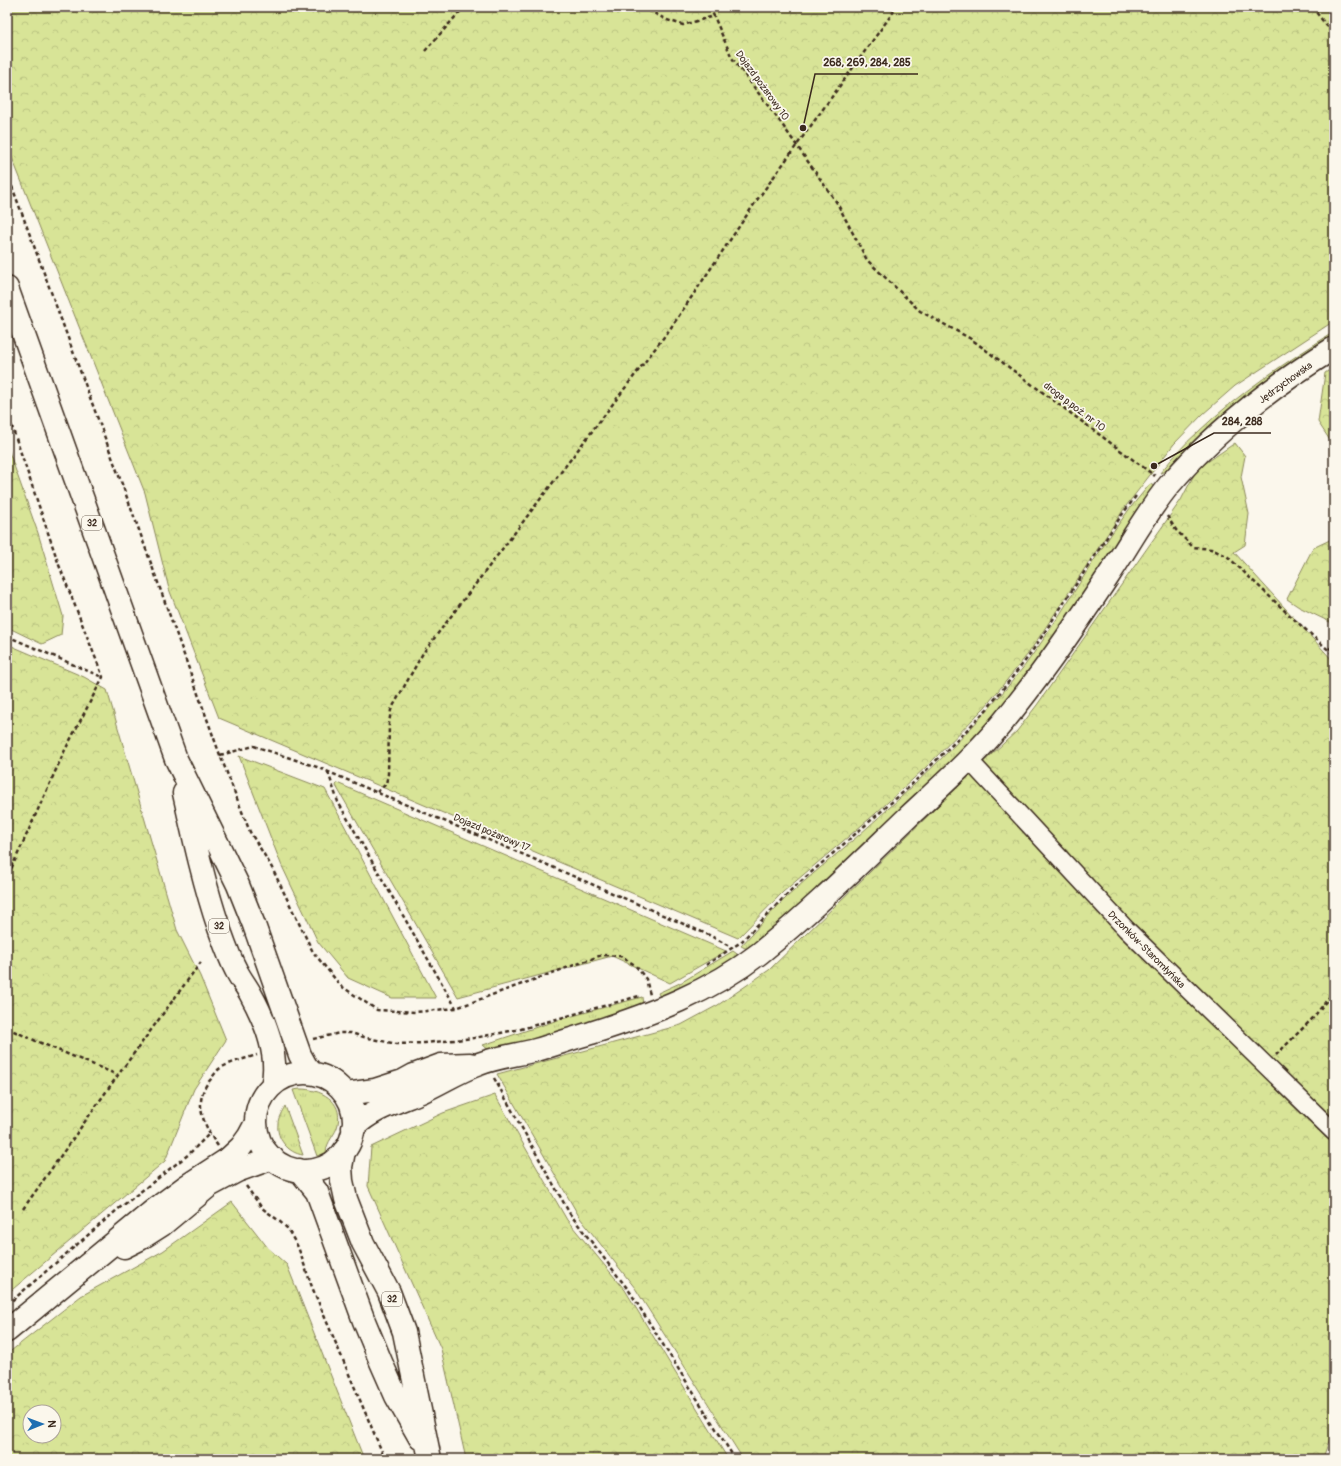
<svg xmlns="http://www.w3.org/2000/svg" width="1341" height="1466" font-family="Pangolin,sans-serif">
	<style>
		.grass { fill: url(#grass-tufts); stroke: #8a875a }
		.forest { fill: url(#forest-crowns); stroke: #8a875a; fill-rule: evenodd }
		.lines { fill: none; stroke-linecap: round; stroke-linejoin: round }
		.minor-casing { stroke: #3b2a1e; stroke-width: 20 }
		.major-casing { stroke: #3b2a1e; stroke-width: 25 }
		.path { stroke: #3b2a1e; stroke-width: 2.5; stroke-dasharray: 4 3; stroke-linecap: butt }
		.minor { stroke: #fbf7ec; stroke-width: 17 }
		.major { stroke: #fbf7ec; stroke-width: 22 }
		.labels { text-anchor: middle; stroke-width: 3.5; stroke-linejoin: round; paint-order: stroke }
		.shield { fill: #fbf7ec; stroke: #75685c; stroke-width: 1 }
		.shield-label { font-size: 9px; font-weight: bold; fill: #3b2a1e }
		.street-label { font-size: 10px; fill: #3b2a1e; stroke: #fbf7ec }
		.leader { fill: none; stroke: #3b2a1e; stroke-width: 1.5 }
		.callout-dot { fill: #3b2a1e; stroke: #fbf7ec; stroke-width: 1.5 }
		.callout-label { font-size: 11px; text-anchor: middle; font-weight: bold; fill: #3b2a1e; stroke: #fbf7ec; stroke-width: 3.5; stroke-linejoin: round; paint-order: stroke }
	</style>
	<defs>
		<pattern id="grass-tufts" width="24" height="20" patternUnits="userSpaceOnUse"><rect width="24" height="20" fill="#d8e497"/><path d="M3 7l-1-3M5 7V3M7 7l1-3M15 17l-1-3M17 17v-4M19 17l1-3" fill="none" stroke="#bac482"/></pattern>
		<pattern id="forest-crowns" width="20" height="18" patternUnits="userSpaceOnUse"><rect width="20" height="18" fill="#d8e497"/><path d="M2 6a3 3 0 1 1 6 0M12 15a3 3 0 1 1 6 0" fill="none" stroke="#bac482"/></pattern>
	</defs>
	<rect width="100%" height="100%" fill="#fbf7ec"/>
	<filter id="ink" filterUnits="userSpaceOnUse"><feTurbulence type="fractalNoise" baseFrequency=".025" numOctaves="2"/><feDisplacementMap in="SourceGraphic" scale="8" xChannelSelector="R" yChannelSelector="G"/><feConvolveMatrix kernelMatrix="1 2 1 2 8 2 1 2 1" color-interpolation-filters="sRGB"/></filter>
	<g filter="url(#ink)">
		<path class="grass" d="M1334,332V342L1171,469L1160,473C1172,459 1184,444 1198,432C1239,393 1286,362 1334,332Z
			M1150,484L1156,487L1016,695L925,793L752,949L745,948L741,946C756,930 770,913 786,898C809,876 835,856 859,835C911,789 960,743 1005,690C1060,627 1094,547 1150,484Z
			M733,951L737,954L738,958L718,973L660,997L658,993L682,982Z
			M642,997L643,1006L491,1052L483,1045L558,1020Z
			M300,1089C320,1089 343,1100 338,1124C336,1135 326,1141 326,1153L317,1156L293,1090Z
			M285,1106L303,1155C288,1153 276,1138 278,1124C278,1117 282,1112 285,1106Z"/>
		<path class="forest" d="M7,7H1334V321L1235,386L1203,414L1174,444L1126,506L1028,654L985,707L926,767L875,814L783,892L738,938L219,718L169,589L145,493L7,145Z
			M1334,367V444L1333,445L1318,422L1325,373Z
			M1235,443L1245,456L1241,477L1249,514L1245,545L1234,552L1334,662V1126L1127,924L979,766L1017,731L1037,705L1181,500L1197,469Z
			M7,446L38,533L63,616L61,635L42,644L7,627Z
			M1334,538V624L1299,607L1287,599L1313,548Z
			M7,644L84,677L107,690L177,930L200,976L226,1040L194,1089L165,1161L7,1294Z
			M239,756L325,789L436,998H392L348,978L318,942L281,864Z
			M973,772L1334,1138V1427L1324,1455V1459H743L635,1288L580,1218L497,1074L681,1025L718,1005L769,970Z
			M337,783L726,951L670,983L612,956L458,997L336,786Z
			M495,1095L567,1220L625,1290L728,1459H466L441,1349L368,1186L371,1147L443,1113Z
			M232,1202L268,1248L287,1265L364,1459H7V1354L81,1296L163,1251ZM30,1412H54V1436H30Z"/>
		<g class="lines">
			<defs>
				<path id="minor" d="M968,759L1126,929L1334,1132"/>
				<path id="major" d="M7,288L176,759L238,885L254,925L300,1055L306,1066L312,1073
					M184,793C194,838 204,884 219,928C224,942 229,957 236,970C240,978 246,986 250,993C265,1020 280,1055 272,1086
					M256 1122a49 49 0 1 1 98 0a49 49 0 1 1-98 0Z
					M346,1094L375,1090L403,1081L414,1075L441,1065L470,1064
					M353,1128C372,1109 397,1102 421,1092C441,1083 459,1071 479,1064C497,1057 517,1055 536,1050C554,1045 573,1038 591,1033C651,1014 710,992 760,953C812,911 859,864 907,818C940,787 975,756 1003,722C1042,675 1076,625 1109,575C1129,545 1147,511 1170,484C1216,430 1274,385 1334,348
					M344,1151L341,1167L342,1181L346,1199L363,1243L389,1292L404,1332L430,1459
					M299,1170L317,1192L364,1321L381,1362L396,1396L420,1438
					M124,1247L140,1239L162,1225L209,1186L237,1171L273,1158
					M7,1331L154,1210L185,1187L228,1159L241,1147L249,1136L256,1123"/>
			</defs>
			<use href="#minor" class="minor-casing"/>
			<use href="#major" class="major-casing"/>
			<path class="path" d="M642,7L667,20L683,25L714,16
				M710,7L732,58L781,123L837,203L867,260L920,311L971,339L1155,476
				M1312,7L1334,35
				M425,51L464,7
				M7,173L139,530L220,755L250,832L270,864L313,952L341,986L377,1010L416,1012L456,1008L602,955L620,956L635,965L646,979L650,995
				M7,412L59,565L103,677L64,752L7,878
				M1167,516L1176,530L1193,547L1211,549L1227,556L1286,612L1334,655
				M7,636L102,677
				M1329,649L1334,646
				M220,755L254,746L317,767L536,860L709,935L733,948
				M328,772L338,802L456,1008
				M377,792L386,784L388,774L389,724L391,710L423,653L670,329L757,200L897,7
				M706,965L741,942L791,890L908,788L960,737L987,709L1029,656L1121,516L1136,496
				M7,1028L36,1041L118,1075
				M313,1039L340,1033H351L367,1038L397,1044L425,1043L474,1038L521,1029L639,996
				M1276,1055L1313,1018L1334,991
				M494,1078L570,1214L630,1292L735,1459
				M218,1146C203,1125 192,1100 211,1079C213,1076 216,1072 219,1069C230,1062 244,1059 257,1055
				M246,1186L262,1208L278,1220L287,1228L298,1247L312,1287L385,1459
				M23,1209L118,1075L201,962
				M7,1305L117,1210L189,1154L209,1134"/>
			<use href="#minor" class="minor"/>
			<use href="#major" class="major"/>
		</g>
	</g>
	<g class="labels">
		<g class="shield">
			<rect x="82" y="516" width="20" height="14" rx="3"/>
			<rect x="209" y="919" width="20" height="14" rx="3"/>
			<rect x="382" y="1292" width="20" height="14" rx="3"/>
		</g>
		<g class="shield-label">
			<text x="92" y="526">32</text>
			<text x="219" y="929">32</text>
			<text x="392" y="1302">32</text>
		</g>
		<g class="street-label">
			<text transform="translate(763 85) rotate(54)" y="4">Dojazd pożarowy 10</text>
			<text transform="translate(1285 382) rotate(-36)" y="4">Jędrzychowska</text>
			<text transform="translate(1075 406) rotate(37)" y="4">droga p.poż. nr 10</text>
			<text transform="translate(492 832) rotate(23)" y="4">Dojazd pożarowy 17</text>
			<text transform="translate(1147 949) rotate(45)" y="4">Drzonków-Staromłyńska</text>
		</g>
	</g>
	<path class="leader" d="M803 128L815 74H918M1154 466L1214 433H1271"/>
	<g class="callout-dot">
		<circle cx="803" cy="128" r="4"/>
		<circle cx="1154" cy="466" r="4"/>
	</g>
	<g class="callout-label">
		<text x="867" y="66">268, 269, 284, 285</text>
		<text x="1242" y="425">284, 288</text>
	</g>
	<rect width="1341" height="1466" fill="none" stroke="#fbf7ec" stroke-width="24"/>
	<rect x="12" y="12" width="1317" height="1442" fill="none" stroke="#3b2a1e" stroke-width="1.5" filter="url(#ink)"/>
	<g transform="translate(42 1424) rotate(89)"><circle r="19" fill="#fbf7ec" stroke="#aea59a"/>
	<path d="M0-3L7 15L0 10L-7 15Z" fill="#1f6fb2"/>
	<text y="-6" font-size="11" font-weight="bold" text-anchor="middle" fill="#3b2a1e">N</text>
	</g>
</svg>
